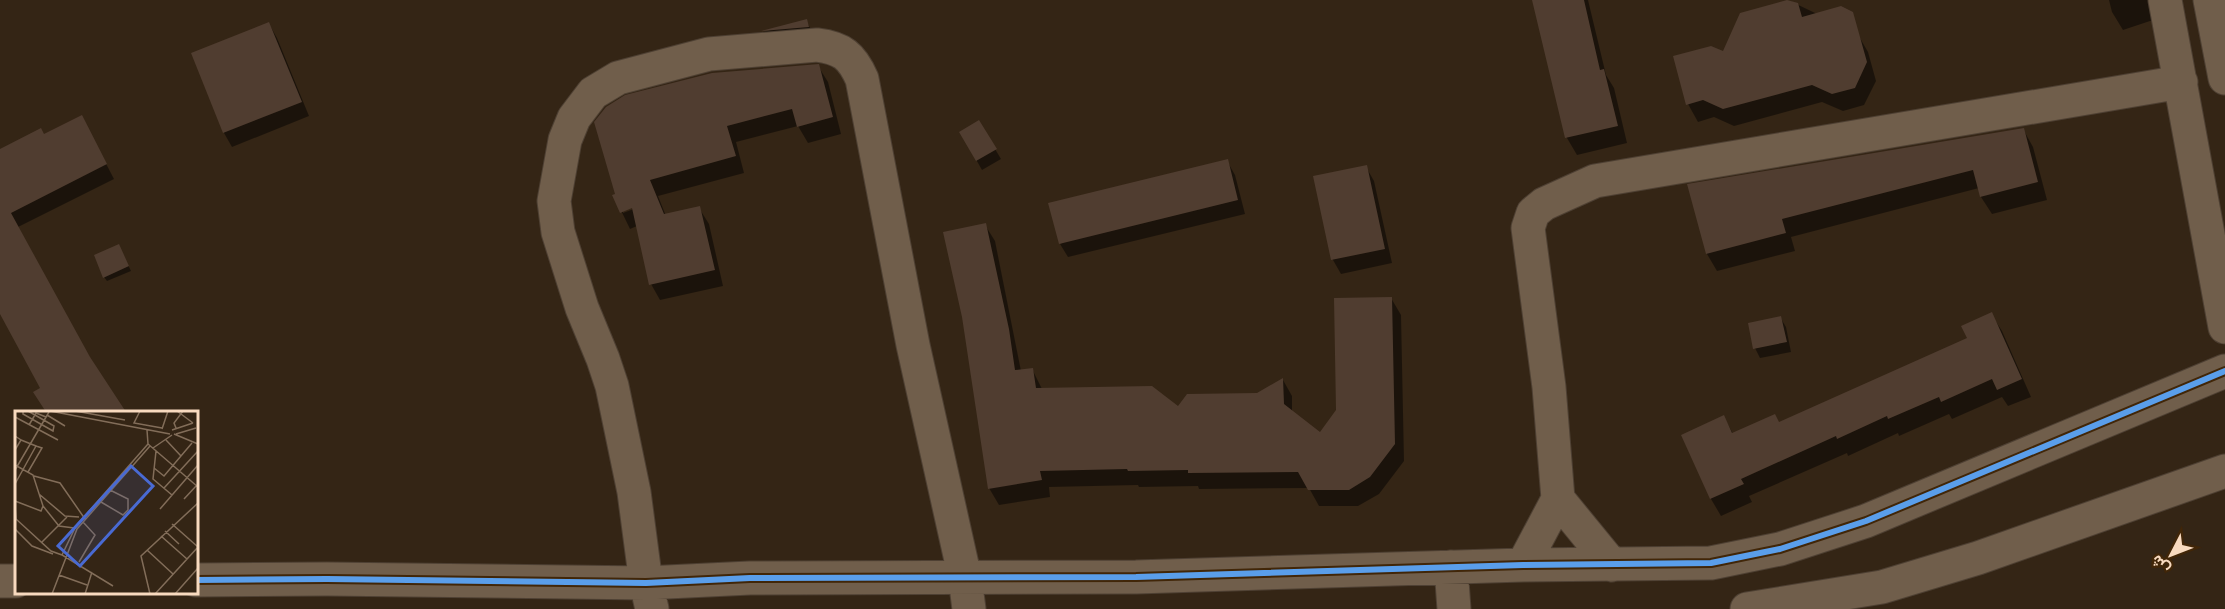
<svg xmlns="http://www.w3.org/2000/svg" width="2225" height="609" font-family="Mulish,Vazirmatn,sans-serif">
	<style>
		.shadow { fill: #0007; fill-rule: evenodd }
		.building { fill: #503d30 }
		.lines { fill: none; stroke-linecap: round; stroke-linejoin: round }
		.minor-casing { stroke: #4e4033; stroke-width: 35 }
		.minor { stroke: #705e4b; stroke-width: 33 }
		.cycleway-casing { stroke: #412608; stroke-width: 10 }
		.cycleway { stroke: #5a9eea; stroke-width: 6 }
		.inset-road { fill: none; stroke: #826d59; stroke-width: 1.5 }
		.view { fill: #496ad3; fill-opacity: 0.15; stroke: #496ad3; stroke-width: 3 }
		.inset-edge { fill: none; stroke: #f8dabf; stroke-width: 3 }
	</style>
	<rect width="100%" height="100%" fill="#342515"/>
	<path class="shadow" d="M1534,0H1588L1606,75L1614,88L1627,143L1577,155L1567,138Z
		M2109,0H2168L2156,19L2123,30L2112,12Z
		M1790,1L1857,33L1868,52L1876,81L1864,105L1843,111L1822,102L1734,126L1714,117L1698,122L1688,104L1723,53Z
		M806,21L816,38L773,48L763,32Z
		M269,24L277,38L309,116L232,147L224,133L193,54Z
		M818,66L828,82L841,134L808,143L798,126L736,142L744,173L658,196L666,216L699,208L709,224L723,286L660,300L651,284L637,226L630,229L614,196ZM638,204L639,207L623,213V210Z
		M979,122L1001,159L982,170L961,133Z
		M2023,129L2033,147L2047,200L1992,214L1981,197L1979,188L1791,237L1795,251L1717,271L1707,254L1689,186Z
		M89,131L114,179L18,227L92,362L124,412H47L35,392L42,388L0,310V151L44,136Z
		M1227,161L1235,175L1245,214L1068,257L1060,244Z
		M1366,167L1374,181L1392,263L1341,274L1333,260L1315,178Z
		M985,225L995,241L1021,371L1032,369L1042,389L1178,409L1257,395L1283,380L1292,396V412L1320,434L1338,411L1391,298L1401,315L1404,461L1379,494L1358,506H1319L1309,488L1199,489L1198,486L1139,487L1138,485L1049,487L1050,497L999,505L989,488Z
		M121,250L131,271L107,281L104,277Z
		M1991,314L2002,331L2031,397L2008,406L2002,397L1952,419L1949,414L1899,436L1898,433L1848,456L1847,453L1749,496L1752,502L1721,516L1711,499L1683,435L1724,417L1733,434L1779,424L1969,339Z
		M1780,317L1786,327L1791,352L1760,358L1755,348Z"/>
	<path class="building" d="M1532,0H1584L1600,70L1604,69L1618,126L1565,138Z
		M1787,0L1798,3L1802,17L1841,6L1853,12L1867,62L1855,88L1832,94L1812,85L1723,109L1703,100L1686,105L1673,56L1711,46L1723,51L1740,13Z
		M807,19L809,27L761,31Z
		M269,22L302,102L223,133L191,53Z
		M819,64L833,117L797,127L792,109L727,126L736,156L650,180L664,214L700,206L715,270L649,285L632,208L620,213L612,195L615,194L594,122L606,107L625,95L712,73Z
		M82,115L107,164L11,213L90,357L126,412H46L33,392L40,388L0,314V149L41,128L44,134Z
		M979,120L997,149L976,161L959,132Z
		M2024,128L2038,182L1980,197L1973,170L1782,219L1786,233L1706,254L1687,184Z
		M1228,159L1238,200L1059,244L1048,203Z
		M1367,165L1385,249L1331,260L1313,176Z
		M986,223L1009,329L1015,370L1033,368L1036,388L1152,386L1178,406L1187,394L1257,393L1283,378L1284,404L1320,432L1336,410L1334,298L1392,297L1395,444L1370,477L1349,490H1308L1298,472L1188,473V470L1128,471L1127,469L1040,471L1042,480L988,489L962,317L943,232Z
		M119,244L129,266L103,278L94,255Z
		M1992,312L2022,379L1997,390L1992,379L1941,402L1939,397L1888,419L1887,416L1837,439L1836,436L1741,479L1744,484L1710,499L1681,435L1724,415L1732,433L1775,414L1779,422L1967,338L1961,326Z
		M1781,316L1787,342L1753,349L1748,323Z"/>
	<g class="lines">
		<defs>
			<path id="minor" d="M2165,0L2225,327
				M2210,0L2225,78
				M1558,499L1612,565
				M1523,565L1558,499L1549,387L1528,228L1533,213L1544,204L1595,181L2181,82
				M1451,567L1454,609
				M196,580L327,579L646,583L750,578L1136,577L1523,565L1711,563L1780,549L1866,521L2225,371
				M0,581H16
				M652,609L646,583L634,492L612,386L603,359L582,308L558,232L554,201L565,140L574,118L593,93L618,78L709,54L817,45C842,48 852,56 862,79L913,345L965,578L969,609
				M1747,609L1882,587L1978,558L2225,471"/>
		</defs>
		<use href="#minor" class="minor-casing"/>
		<use href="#minor" class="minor"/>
		<defs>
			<path id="cycleway" d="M196,580L327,579L646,583L750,578L1136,577L1523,565L1711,563L1780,549L1866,521L2225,371"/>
		</defs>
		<use href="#cycleway" class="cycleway-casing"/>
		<use href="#cycleway" class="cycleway"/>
	</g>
	<g transform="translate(15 411)">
		<rect width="183" height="183" fill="#342515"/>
		<path class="inset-road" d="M8,0V3L38,20L39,15L13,0M35,0L155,23M60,0L110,9M125,0L119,12L147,17M162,0L178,12M32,4L50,15M0,6L43,29M14,14L21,2L31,6M161,17L159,12L168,0M147,18L153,0M132,19L133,33L183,76M157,19L178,12M159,23L183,33M161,23L181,17M0,25L6,29L0,39M151,29L166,45M138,37L157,24M141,40L138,68L157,84M0,54L18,64L28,95L44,115L59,117M139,57L149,65L177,32M0,59L34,1M13,61L27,37L21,35M19,65L45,72L70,108M0,73L21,35L6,29M149,77L183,40M24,83L50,105L64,106M169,88L182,74M0,90L26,100L28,95M86,91L108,104L113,99V88L95,79M0,95L1,108L36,140L47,144M145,98L183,54M0,118L17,135L38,143M150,120L164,133M146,125L172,148M27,131L52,106M132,139L158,163M64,151L80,124L68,111M44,164L72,174M98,175L47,144L61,115L133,33M37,183L62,118L135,35M70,183L77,161M135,183L126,145L183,92M140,183L183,136L157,113M160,183L183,157"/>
		<path class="view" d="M116,55L138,75L65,155L43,135Z"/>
		<rect width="183" height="183" class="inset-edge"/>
	</g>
	<g transform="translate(2171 555) rotate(228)" stroke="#412608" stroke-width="4.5" paint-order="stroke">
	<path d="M0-4.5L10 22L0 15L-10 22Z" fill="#f8dabf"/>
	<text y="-9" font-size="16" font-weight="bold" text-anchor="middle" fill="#f8dabf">ش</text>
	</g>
</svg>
